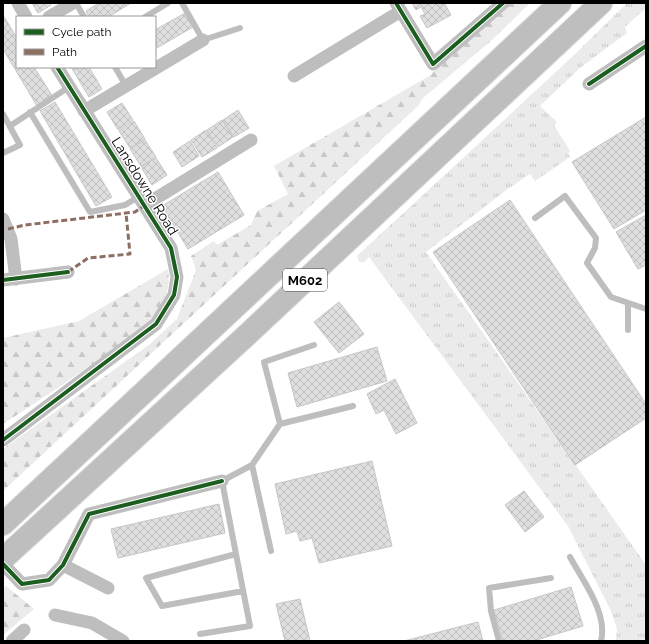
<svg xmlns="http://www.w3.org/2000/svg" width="649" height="644" font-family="Raleway,sans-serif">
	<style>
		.grass { fill: url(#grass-tufts) }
		.forest { fill: url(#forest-firs) }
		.building { fill: url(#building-cross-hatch); stroke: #c6c6c6 }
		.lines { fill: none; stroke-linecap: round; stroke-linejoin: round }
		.motorway-casing { stroke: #dbdbdb; stroke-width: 24 }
		.service { stroke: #bebebe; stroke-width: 6 }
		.minor { stroke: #bebebe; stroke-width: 13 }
		.motorway { stroke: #bebebe; stroke-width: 22 }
		.quiet { stroke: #8d6e63; stroke-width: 3; stroke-dasharray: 6 3; stroke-linecap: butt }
		.cycleway-casing { stroke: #fff; stroke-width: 6 }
		.cycleway { stroke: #1b5e20; stroke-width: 4 }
		.labels { text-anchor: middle; stroke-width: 3; stroke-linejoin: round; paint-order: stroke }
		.shield { fill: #fff; stroke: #4c4c4c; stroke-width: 1 }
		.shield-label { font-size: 13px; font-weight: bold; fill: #000 }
		.street-label { font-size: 14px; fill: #000; stroke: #fff }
	</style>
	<defs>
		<pattern id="grass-tufts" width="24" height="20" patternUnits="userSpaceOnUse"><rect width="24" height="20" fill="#ebebeb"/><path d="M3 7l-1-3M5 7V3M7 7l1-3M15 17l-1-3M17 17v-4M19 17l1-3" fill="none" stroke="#c8c8c8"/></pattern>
		<pattern id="forest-firs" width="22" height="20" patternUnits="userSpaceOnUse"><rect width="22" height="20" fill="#ebebeb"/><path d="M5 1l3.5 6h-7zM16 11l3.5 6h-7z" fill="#c8c8c8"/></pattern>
		<pattern id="building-cross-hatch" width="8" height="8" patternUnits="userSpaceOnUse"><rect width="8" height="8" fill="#dfdfdf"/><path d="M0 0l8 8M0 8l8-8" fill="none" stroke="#bebebe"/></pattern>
	</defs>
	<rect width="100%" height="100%" fill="#fff"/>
	<path class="grass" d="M627,3H646V8L625,27L627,33L581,67L540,106L557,122L554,125L570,151L568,153L570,157L535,181L530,174L505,191L426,252L646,565V641H616L617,629L611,611L568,526L369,257L364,262H359L357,256L572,57Z"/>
	<path class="forest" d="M509,3H530L492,40L422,99L419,105L3,491V449L150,344L177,319L196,270L191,256L214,241L217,245L251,225L257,211L288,194L274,166L429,76Z
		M168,269C170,281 168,295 161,307C148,329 124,341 104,356C71,379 37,402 3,424V338L79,321Z
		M6,586L34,609L3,635V589Z"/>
	<path class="building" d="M32,3H50L51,5L38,13Z
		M99,3H131L108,17H89L86,11Z
		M412,3H438L439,6L444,3L451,15L427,28L420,16L425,14L421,7L416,10Z
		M185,13L193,27L155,49V30Z
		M3,15L17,38V67H34L53,97L37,106L3,49Z
		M71,67H89L102,89L89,97Z
		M55,102L112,197L96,206L40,111Z
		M122,103L133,120L118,130L107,112Z
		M238,110L249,128L234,137L223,120Z
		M646,117V210L614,229L572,162Z
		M222,120L233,137L218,147L207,130Z
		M134,121L145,139L130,148L119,131Z
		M206,130L217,148L202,157L191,140Z
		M145,140L156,157L141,166L130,149Z
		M190,141L199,156L182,167L173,152Z
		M156,158L167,175L152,185L141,167Z
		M218,172L244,215L188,249L162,206Z
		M510,200L646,404V418L575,465L433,252Z
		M646,215V265L638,269L616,232Z
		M339,302L364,334L339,353L314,322Z
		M377,347L387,381L297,407L288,373Z
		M395,379L417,423L396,434L384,410L376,414L367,394Z
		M372,461L392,546L319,563L312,538L300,541L297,531L286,534L275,484Z
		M524,491L544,517L525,532L505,505Z
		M219,504L225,533L118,558L111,529Z
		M571,587L583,626L533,641H503L494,610Z
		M300,599L310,641H285L276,604Z
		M478,622L483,641H404Z"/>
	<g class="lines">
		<defs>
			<path id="motorway" d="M3,524L560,3
				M3,559L249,333L601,3"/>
		</defs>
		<use href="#motorway" class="motorway-casing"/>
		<path class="service" d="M76,3L84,17
			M182,3L203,40L240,28
			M145,17L168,3
			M115,67L126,86
			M30,112L90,212L125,205L140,196
			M3,114L20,145L3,153
			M10,126L69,87
			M535,218L565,196L596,238L595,248L587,263L611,297L646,309
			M628,330V303
			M280,424L264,362L314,345
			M252,465L271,551
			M570,557C583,581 608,613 601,641
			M243,591L162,606L146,578L236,554L222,481L252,465L280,424L353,406
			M200,634L250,626L236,554
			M499,641L491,611L489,588L551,578"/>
		<path class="minor" d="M18,3L26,17
			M396,3L433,64L503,3
			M49,17L73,3
			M294,76L401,11
			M589,84L646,46
			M84,111L203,40
			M145,205L251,140
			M3,219L11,239L16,279
			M3,280L68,272
			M3,440L156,324L174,295L177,277L171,248L57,67
			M3,564L22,584L49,580L63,565L89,514L222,481
			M63,565L108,588
			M55,615L92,623L123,641
			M12,641L24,630"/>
		<use href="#motorway" class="motorway"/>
		<path class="quiet" d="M8,229L25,225L135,212L145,205
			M68,272L88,258L130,254L126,213"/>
		<defs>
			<path id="cycleway" d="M396,3L433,64L503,3
				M589,84L646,46
				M3,280L68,272
				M3,440L156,324L174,295L177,277L171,248L57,67
				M3,564L22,584L49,580L63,565L89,514L222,481"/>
		</defs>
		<use href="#cycleway" class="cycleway-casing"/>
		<use href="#cycleway" class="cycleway"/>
	</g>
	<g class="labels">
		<rect class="shield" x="283" y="269" width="44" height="22" rx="3"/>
		<g class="shield-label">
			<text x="305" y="285">M602</text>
		</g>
		<g class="street-label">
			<text transform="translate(145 186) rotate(58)" y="5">Lansdowne Road</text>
		</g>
	</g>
	<rect width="649" height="644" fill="none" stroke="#000000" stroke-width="8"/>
	<rect x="16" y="16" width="140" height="52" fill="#ffffff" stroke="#999999"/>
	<rect x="24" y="29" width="20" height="6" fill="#1b5e20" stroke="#999999"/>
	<text x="52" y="36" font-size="12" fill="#000000">Cycle path</text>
	<rect x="24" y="49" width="20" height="6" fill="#8d6e63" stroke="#999999"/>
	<text x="52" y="56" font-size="12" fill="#000000">Path</text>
</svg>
